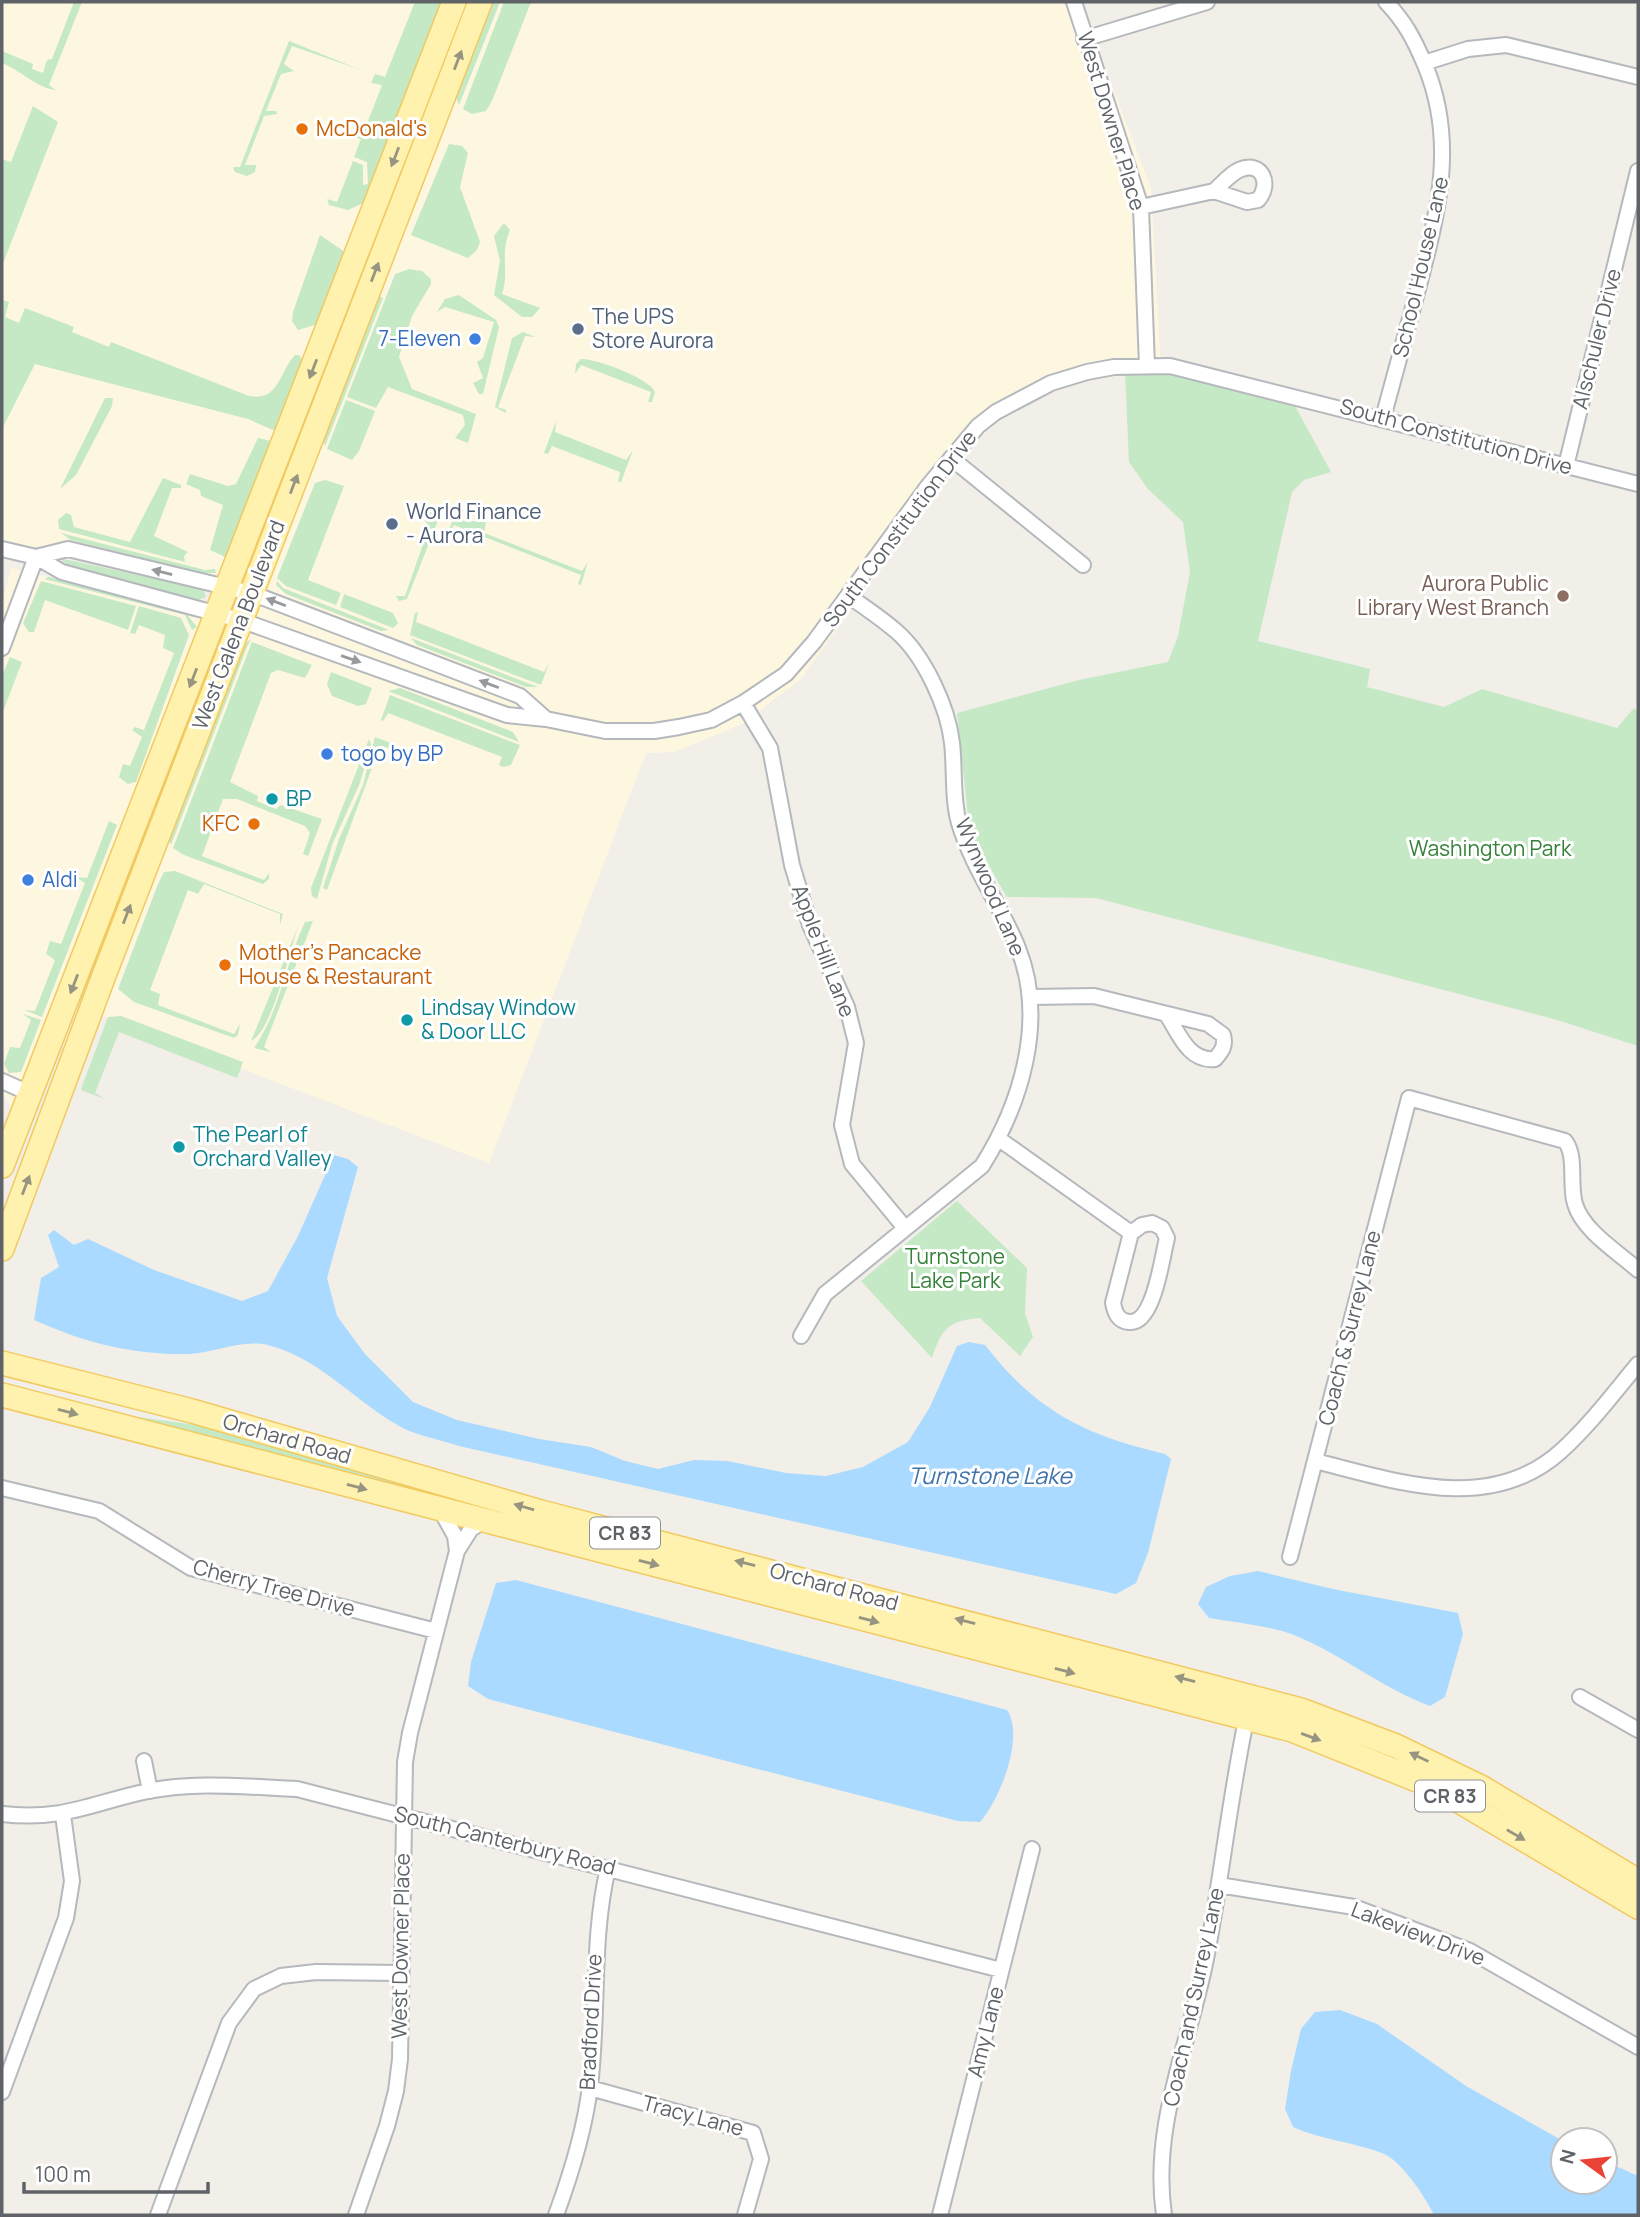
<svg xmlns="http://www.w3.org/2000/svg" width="1640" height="2217" font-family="Manrope,sans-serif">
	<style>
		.commercial { fill: #fef7e0 }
		.green { fill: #c5e8c5 }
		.water { fill: #aadaff }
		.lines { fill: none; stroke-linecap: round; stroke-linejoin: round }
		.minor-casing { stroke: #b5b8bc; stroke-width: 18 }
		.primary-casing { stroke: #f2c960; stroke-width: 26 }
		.minor { stroke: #fff; stroke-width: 14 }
		.primary { stroke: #fff2af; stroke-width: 23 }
		.oneway { fill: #979581 }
		.oneway2 { fill: #979a9d }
		.food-dot { fill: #e8710a; stroke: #fff; stroke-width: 2.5 }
		.service-dot { fill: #5c6f8a; stroke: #fff; stroke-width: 2.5 }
		.shop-dot { fill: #3f7fe0; stroke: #fff; stroke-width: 2.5 }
		.education-dot { fill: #8d6e63; stroke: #fff; stroke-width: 2.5 }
		.culture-dot { fill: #0f9aa8; stroke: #fff; stroke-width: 2.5 }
		.labels { text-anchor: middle; stroke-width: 6; stroke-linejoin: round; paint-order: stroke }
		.shield { fill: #fff; stroke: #8f9295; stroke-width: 2 }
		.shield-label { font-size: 19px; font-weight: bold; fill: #5f6368 }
		.street-label { font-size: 21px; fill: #5f6368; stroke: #fff }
		.food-label { font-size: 21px; fill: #c56008; stroke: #fff; text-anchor: start }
		.service-label { font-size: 21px; fill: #4e5e75; stroke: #fff; text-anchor: start }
		.shop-label { font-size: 21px; fill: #366cbe; stroke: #fff; text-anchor: start }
		.education-label { font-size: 21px; fill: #785e54; stroke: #fff; text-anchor: end }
		.culture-label { font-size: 21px; fill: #0d838f; stroke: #fff; text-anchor: start }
		.park-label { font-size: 21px; fill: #348238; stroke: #fff }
		.water-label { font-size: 23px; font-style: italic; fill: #4174aa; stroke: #fff }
	</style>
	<rect width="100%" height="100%" fill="#f1efe8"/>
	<path class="commercial" d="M2,2H449L222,577L70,541L35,547L2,540Z
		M488,2H1080L1151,188L1161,372H1125L1085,379L1039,395L1006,411L967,447L801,679L742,724L675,752L646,753L489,1163L94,1013Z
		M11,568L210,618L14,1113L2,1091V605Z"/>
	<path class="green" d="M74,2H82L49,85L56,90C38,89 20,70 2,63V51L33,64L32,69L43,73L47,60L52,59Z
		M415,2H447L368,201L348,210L329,205L327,199L337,202L353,161L363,165V185L368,184L367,162L354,157L361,139L351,137L363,134L382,85L371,83L375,74L385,77Z
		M489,2H500L459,105L455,95Z
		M504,2H531L492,101L486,111L472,114L463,109Z
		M289,41L361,70L292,46L284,64L294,71L281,74L266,111H276L277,114L264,116L245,165H256L255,172L247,176L235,172L233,167H240Z
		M33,106L58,122L2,266V159L11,162Z
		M449,144L462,146L468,153L460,187L480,242L477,250L468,258L411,235Z
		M504,223L510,230C499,255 510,270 502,294L540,308L532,317H522L494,295L500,261L494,236Z
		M320,235L345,252L318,324L298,330L292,321L293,312Z
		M409,269L422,271L431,279V284L412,316L399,357L412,389L476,414L468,443L455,438L465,425L463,415L388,387L376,408L347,397L395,274Z
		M376,294L383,298L325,446L323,440Z
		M459,295L496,320L499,327L483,394H479L473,383L483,378L477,362L483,358L494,322L445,307L437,312L445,299Z
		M2,300L9,302L5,317L19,323L25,308L74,327L72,332L109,347L111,342L249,396C279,402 279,372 295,355H299L304,362L276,429L273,430L248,419L35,364L2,429Z
		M523,332L535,337L525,336L498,407L506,410V413L495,407L512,338Z
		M581,359C595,358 651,379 655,392L652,402H648L651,392L581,365L575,374L576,364Z
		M1125,372H1169L1294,404L1331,472L1304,480L1292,492L1258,641L1370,669L1367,687L1444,707L1482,689L1617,728L1634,708L1638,712V1046L1557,1020L1096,898L1007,897L975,842L968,816L957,713L1079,680L1168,662L1178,636L1190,572L1183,522L1148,489L1129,462Z
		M105,398H113L112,406L76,475L60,489Z
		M346,400L375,411L359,451L352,460L327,449Z
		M556,421L555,432L626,460L633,450L621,482H618L620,472L552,446L548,454L544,453Z
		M258,438L275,442L230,553L225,557L210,550L223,505L201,496L200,490L186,484L190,474L228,486L236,484Z
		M163,478L181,485V488H172L154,536L188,552L184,556L185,562L59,529L58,520L66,513L71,515L74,527L130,542Z
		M325,480L344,486L308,580L341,593L336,605L286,586L277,578L315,483Z
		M434,511L438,516L437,523L407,599L399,601L396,596H405L429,527L425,520L429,512Z
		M453,520L486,522L484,533L582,571L588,562L581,585L578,584L581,575L454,525L447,534Z
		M61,533L205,570L215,569L216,573H197L71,540Z
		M59,558L203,589L206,597L198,600L69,566Z
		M49,577L185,612L197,627L192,630L185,615L44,579Z
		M41,581L136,606L128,630L45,600L34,632H29L23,623Z
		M277,581L283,588L389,630L381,631L286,594L276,585Z
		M344,594L393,613L398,623L393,628L340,607Z
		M139,606L181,618L189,635L136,782L128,784L119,777L123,764L130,766L142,737L132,730L135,727L144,730L174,653L163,648L165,635L139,625L135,634L130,633Z
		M418,612L416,622L544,672L549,663L541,685L410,635L415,613Z
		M411,638L538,687H526L417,645Z
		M251,639L247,647L171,845L168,837L240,647Z
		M252,642L312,665L305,678L278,670L271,673L230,782L258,796L257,801L276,809L281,805L322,819L308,856L303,854L310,833L305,826L237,799H223L202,856L264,880L269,873V879L263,884L184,855L173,848Z
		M10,657L22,662L2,714V676Z
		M331,672L372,688L366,704L358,706L332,696L327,684Z
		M400,688L513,732L519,742L388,691Z
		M390,695L520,745L511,765L503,767L499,765L502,757L388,713L383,721L381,720Z
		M183,721L188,722L163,805L69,1039L93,957Z
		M375,737L391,743L390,748L380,746L327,890L323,888L339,839L363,785Z
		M369,739L371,744L360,783L332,845L317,899L312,896L311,888Z
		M109,821L117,825L42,1017L24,1010L35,1011L55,960L46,954L50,941L61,944L85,883L76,877L87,878Z
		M175,871L283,914L280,925V914L204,884L198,894L188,890L150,990L160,994L158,1005L234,1034L240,1024L238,1035L234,1038L134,1002L118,989L158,884L164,872Z
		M313,921L264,1047L271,1052L254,1048C281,1009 285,964 305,922Z
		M300,922C289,949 274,1029 251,1041Z
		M23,1014L41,1020L21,1072L9,1073L4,1064L10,1047L20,1048L31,1020Z
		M121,1016L243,1062L237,1078L119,1032L95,1093L105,1099L83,1091L81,1089L108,1017Z
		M957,1201L1027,1268L1025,1313L1033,1337L1020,1356L980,1318C948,1321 942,1328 932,1358L861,1281Z
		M109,1413L232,1430L1215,1698Z"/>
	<path class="water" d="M334,1155L348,1159L358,1167L327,1278L337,1316L365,1354L413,1402L457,1420L539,1439L591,1447L625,1461L658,1469L694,1460L727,1461L786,1473L826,1476L863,1467L908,1442L930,1407L957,1346L969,1342L985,1345C1036,1411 1084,1435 1165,1454L1171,1459L1148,1553L1136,1583L1116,1594L459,1446C439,1439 412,1435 394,1423C351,1397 318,1358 268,1345C242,1339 214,1353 189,1354C131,1355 86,1343 34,1320L41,1278L59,1267L48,1235L54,1230L74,1245L88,1239L154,1270L242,1301L268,1291L298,1236Z
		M1258,1571L1333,1589L1458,1613L1463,1634L1445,1697L1430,1706C1382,1688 1341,1654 1294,1635C1267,1625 1237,1623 1209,1618L1198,1604L1206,1587L1230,1576Z
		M516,1580L1007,1710C1025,1736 1000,1800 980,1822L958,1821L488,1699L468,1686L471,1662L496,1583Z
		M1340,2010L1377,2024L1466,2086L1563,2141V2182H1605V2161L1638,2176V2215H1434C1426,2198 1401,2160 1382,2153C1353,2142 1322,2140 1293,2127L1285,2109L1291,2071L1301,2029L1315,2012Z"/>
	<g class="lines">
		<defs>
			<path id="minor" d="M1074,2L1141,207L1147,366
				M1084,39L1207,2
				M1424,63L1468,49L1506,45L1638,77
				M1141,207L1214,191L1247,202L1258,200C1272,184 1262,160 1239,170C1230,174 1221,185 1214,191
				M1383,418C1395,375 1406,332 1418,289C1438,212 1457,142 1425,65C1414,39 1405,22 1386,2
				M951,458L1083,565
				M1566,466L1638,171
				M2,549L36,557L62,572L240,620L507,715L546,719L605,731H654L679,727L711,720L743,703L786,674L814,642L928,486L978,426L996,412L1051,383L1087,372L1114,367L1170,366L1638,484
				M36,557L68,549L251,593L520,696L546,719
				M2,648L36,557
				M743,703L770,748L792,865L810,925L847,1007L856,1043L842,1125L852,1164L905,1228
				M1032,997L1094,996L1208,1024L1223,1035C1226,1046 1222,1051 1215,1059C1189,1062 1179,1034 1167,1015
				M2,1081L31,1094
				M999,1139L1131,1233L1113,1303C1115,1313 1118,1321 1129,1322C1154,1325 1162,1257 1167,1238L1162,1228L1152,1223L1142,1225L1131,1233
				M801,1336L825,1294L982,1166C1021,1104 1047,1020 1018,948C1001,906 972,867 959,823C952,799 955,768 952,743C948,707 924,655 896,631C881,618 864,607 849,596
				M1315,1461C1396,1481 1489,1515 1560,1452C1589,1426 1613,1394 1638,1364
				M2,1488L99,1511L191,1568L436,1631
				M440,1509L455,1536L457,1551
				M1290,1557L1409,1098L1565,1141C1577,1156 1569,1185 1575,1204C1583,1231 1618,1252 1638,1270
				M1580,1697L1638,1730
				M144,1761L150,1791
				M2,1814C64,1821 91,1803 148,1791C196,1781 248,1787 297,1789L1001,1970
				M1219,1885L1354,1907L1470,1951L1638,2047
				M590,2088L753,2133L761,2159L745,2215
				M2,2092L66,1918L72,1881L63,1815
				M158,2215L229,2023L254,1989L281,1976L316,1972L400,1973
				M356,2215L387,2126L396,2091L400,2059L405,1762L410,1733L457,1551L471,1529L485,1520
				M556,2215C571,2174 585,2129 590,2086C599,2012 591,1940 608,1868
				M940,2215L1032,1849
				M1164,2215C1151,2126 1189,2045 1206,1959C1222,1876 1230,1793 1248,1711"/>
			<path id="primary" d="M2,1166L454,2
				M2,1249L103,978L480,2
				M2,1363L192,1411L541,1512L1301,1710L1396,1746L1481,1787L1638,1881
				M2,1395L1292,1730L1437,1788L1638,1907"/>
		</defs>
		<use href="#minor" class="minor-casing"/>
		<use href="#primary" class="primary-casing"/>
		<use href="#minor" class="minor"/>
		<use href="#primary" class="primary"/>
	</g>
	<defs><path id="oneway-solid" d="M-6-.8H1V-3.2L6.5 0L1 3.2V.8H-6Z" transform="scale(1.75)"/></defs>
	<g class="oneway">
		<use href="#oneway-solid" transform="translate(458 60) rotate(-69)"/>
		<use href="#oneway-solid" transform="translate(395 157) rotate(111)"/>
		<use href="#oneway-solid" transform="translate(375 272) rotate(-69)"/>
		<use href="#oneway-solid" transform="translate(313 369) rotate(111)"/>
		<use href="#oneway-solid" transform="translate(294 484) rotate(-69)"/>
		<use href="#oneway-solid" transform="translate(193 678) rotate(111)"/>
		<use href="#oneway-solid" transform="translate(127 914) rotate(-69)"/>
		<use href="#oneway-solid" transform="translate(74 984) rotate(111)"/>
		<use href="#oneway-solid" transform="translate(26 1185) rotate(-69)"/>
		<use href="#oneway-solid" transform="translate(68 1412) rotate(15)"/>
		<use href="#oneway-solid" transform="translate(357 1487) rotate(15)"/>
		<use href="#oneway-solid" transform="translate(524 1507) rotate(-164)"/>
		<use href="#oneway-solid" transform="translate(649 1563) rotate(15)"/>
		<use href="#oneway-solid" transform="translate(745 1563) rotate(-166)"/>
		<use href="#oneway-solid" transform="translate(869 1620) rotate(15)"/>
		<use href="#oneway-solid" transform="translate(965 1621) rotate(-165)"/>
		<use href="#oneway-solid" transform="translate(1065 1671) rotate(15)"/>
		<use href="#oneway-solid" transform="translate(1185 1679) rotate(-165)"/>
		<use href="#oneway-solid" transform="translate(1311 1737) rotate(20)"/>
		<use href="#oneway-solid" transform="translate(1419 1757) rotate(-154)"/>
		<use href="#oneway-solid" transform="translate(1516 1835) rotate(30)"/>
	</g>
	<g class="oneway2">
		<use href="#oneway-solid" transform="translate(162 572) rotate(-166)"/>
		<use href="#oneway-solid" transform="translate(276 602) rotate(-159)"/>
		<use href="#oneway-solid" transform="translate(351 659) rotate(19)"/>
		<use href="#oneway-solid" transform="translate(489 684) rotate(-159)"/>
	</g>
	<g class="food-dot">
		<circle cx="302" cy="129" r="7"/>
		<circle cx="254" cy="824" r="7"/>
		<circle cx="225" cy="965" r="7"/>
	</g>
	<g class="service-dot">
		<circle cx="578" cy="329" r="7"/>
		<circle cx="392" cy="524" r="7"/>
	</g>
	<g class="shop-dot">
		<circle cx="475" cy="339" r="7"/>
		<circle cx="327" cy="754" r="7"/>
		<circle cx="28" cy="880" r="7"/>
	</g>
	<circle class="education-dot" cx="1563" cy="596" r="7"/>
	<g class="culture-dot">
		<circle cx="272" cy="799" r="7"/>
		<circle cx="407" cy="1020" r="7"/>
		<circle cx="179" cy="1147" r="7"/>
	</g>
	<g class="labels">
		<g class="shield">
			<rect x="590" y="1517.5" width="70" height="31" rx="5"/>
			<rect x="1415" y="1780.5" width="70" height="31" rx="5"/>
		</g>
		<g class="shield-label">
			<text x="625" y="1540">CR 83</text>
			<text x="1450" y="1803">CR 83</text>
		</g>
		<g class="street-label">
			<text transform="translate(1111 121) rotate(73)" y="7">West Downer Place</text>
			<text transform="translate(1421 267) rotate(-77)" y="7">School House Lane</text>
			<text transform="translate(1597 339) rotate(-76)" y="7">Alschuler Drive</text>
			<text transform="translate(1456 437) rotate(15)" y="7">South Constitution Drive</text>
			<text transform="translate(900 529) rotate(-53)" y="7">South Constitution Drive</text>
			<text transform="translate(239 625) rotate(-69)" y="7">West Galena Boulevard</text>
			<text transform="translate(990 887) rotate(67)" y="7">Wynwood Lane</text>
			<text transform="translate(823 951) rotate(69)" y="7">Apple Hill Lane</text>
			<text transform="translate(1350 1328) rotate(-76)" y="7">Coach &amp; Surrey Lane</text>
			<text transform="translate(287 1439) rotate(16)" y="7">Orchard Road</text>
			<text transform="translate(834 1587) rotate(15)" y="7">Orchard Road</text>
			<text transform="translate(274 1588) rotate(15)" y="7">Cherry Tree Drive</text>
			<text transform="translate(505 1841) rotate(14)" y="7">South Canterbury Road</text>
			<text transform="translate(1418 1934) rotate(21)" y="7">Lakeview Drive</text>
			<text transform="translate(401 1946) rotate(-89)" y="7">West Downer Place</text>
			<text transform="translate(1194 1997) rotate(-78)" y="7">Coach and Surrey Lane</text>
			<text transform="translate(591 2022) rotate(-87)" y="7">Bradford Drive</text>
			<text transform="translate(986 2032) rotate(-76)" y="7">Amy Lane</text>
			<text transform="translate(693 2116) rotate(15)" y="7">Tracy Lane</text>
		</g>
		<g class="food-label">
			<text x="316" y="136">McDonald's</text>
			<text x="240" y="831" text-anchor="end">KFC</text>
			<text x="239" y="960">Mother's Pancacke<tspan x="239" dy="24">House &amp; Restaurant</tspan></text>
		</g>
		<g class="service-label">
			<text x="592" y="324">The UPS<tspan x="592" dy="24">Store Aurora</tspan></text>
			<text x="406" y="519">World Finance<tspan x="406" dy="24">- Aurora</tspan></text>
		</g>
		<g class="shop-label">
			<text x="461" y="346" text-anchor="end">7-Eleven</text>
			<text x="341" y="761">togo by BP</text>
			<text x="42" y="887">Aldi</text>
		</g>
		<g class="education-label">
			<text x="1549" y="591">Aurora Public<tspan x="1549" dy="24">Library West Branch</tspan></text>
		</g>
		<g class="culture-label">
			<text x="286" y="806">BP</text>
			<text x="421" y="1015">Lindsay Window<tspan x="421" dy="24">&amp; Door LLC</tspan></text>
			<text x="193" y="1142">The Pearl of<tspan x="193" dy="24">Orchard Valley</tspan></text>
		</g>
		<g class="park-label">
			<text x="1490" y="856">Washington Park</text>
			<text x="955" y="1264">Turnstone<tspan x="955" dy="24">Lake Park</tspan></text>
		</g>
		<g class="water-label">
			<text x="990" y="1484">Turnstone Lake</text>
		</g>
	</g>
	<rect width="1640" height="2217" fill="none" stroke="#5f6368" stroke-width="7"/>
	<g transform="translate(1584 2161) rotate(285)"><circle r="33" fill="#ffffff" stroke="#bfc1c3" stroke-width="2"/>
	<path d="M0-5L12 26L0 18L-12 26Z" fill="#ea4335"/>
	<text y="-10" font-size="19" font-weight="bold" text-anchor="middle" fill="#5f6368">N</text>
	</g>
	<path d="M24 2182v10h184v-10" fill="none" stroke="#5f6368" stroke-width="3.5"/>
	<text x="35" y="2182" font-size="21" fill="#5f6368" stroke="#ffffff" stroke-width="5" paint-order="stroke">100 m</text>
</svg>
